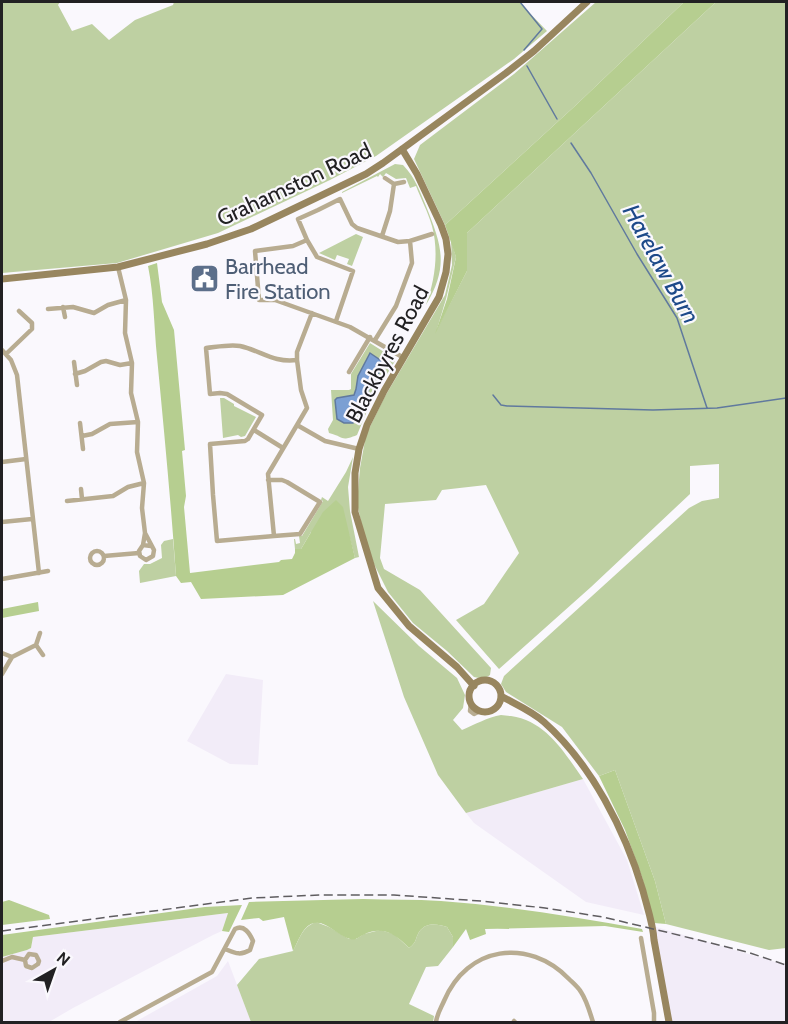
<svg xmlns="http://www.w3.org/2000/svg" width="788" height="1024" font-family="Cabin,sans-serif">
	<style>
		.built { fill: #f2ecf8 }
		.green { fill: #bed0a2 }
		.forest { fill: #b6ce90 }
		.water { fill: #7b9fd3; stroke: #60799e; stroke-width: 1.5 }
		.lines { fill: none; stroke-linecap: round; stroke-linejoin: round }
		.stream { stroke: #60799e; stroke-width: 1.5 }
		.street { stroke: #b8ac91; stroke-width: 4.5 }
		.secondary { stroke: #98865f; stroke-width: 7 }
		.rail { stroke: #5f5d60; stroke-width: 1.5; stroke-dasharray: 9 4.5; stroke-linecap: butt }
		.labels { text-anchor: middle; stroke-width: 4.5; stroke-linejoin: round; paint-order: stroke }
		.street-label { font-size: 22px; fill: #222123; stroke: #faf8fd }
		.service-label { font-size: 22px; fill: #4e5e75; stroke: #faf8fd; text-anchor: start }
		.water-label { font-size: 24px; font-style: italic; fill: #1d4989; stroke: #faf8fd }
	</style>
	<rect width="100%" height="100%" fill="#faf8fd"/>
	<path class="built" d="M226,674L263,680L258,765L230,764L187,741Z
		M583,779L627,860L644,915L586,902L474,823L466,813Z
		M228,913L222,931L213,935L73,1008L49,1022H2V957L27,950L31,948L33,937Z
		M653,926L786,965V1022H669Z
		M228,961L251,1022H135L217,976Z"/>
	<path class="green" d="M2,2H60L58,5L72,31L92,24L109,40L135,20L173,5L174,2H519L547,31L514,59L376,156L330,180L218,233L117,263L2,273Z
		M596,2H684L576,105L445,225L414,159L420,145L514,74Z
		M716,2H786V948L769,950L666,924L655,881L615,770L599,776L562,727L506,692L501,684L504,676L689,508L702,501L719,498V464L690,466V494L591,587L499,669L456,620L484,604L519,553L486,485L442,490L436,500L385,504L380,558L384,569L420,590L491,668L490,675L484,679L474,677L447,651L413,623L388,592L374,564L363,531L357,503L360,468L366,435L384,398L445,295L452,265L451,240L456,257L446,299L437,329L467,271V233Z
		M395,164L403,165C415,177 420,192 426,206C442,246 449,266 426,305C435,280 439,252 432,226C428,212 421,199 416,186L410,188L406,178L396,179L386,173L383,177L380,174L378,177L377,176L342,193V192Z
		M356,234L363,237L352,266L347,264L349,259L337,255L335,260L319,253Z
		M370,343L392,357L395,361L372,399L357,435C340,442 345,437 329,433L328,429L333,420L331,390H349L351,389V374Z
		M220,398H224L234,404V406L256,417L245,436L241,437L238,435L223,438Z
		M353,457L348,487L350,511L359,557L355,558L349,535L311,532L301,549H295L294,539H295L296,544L300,543L299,536H302L323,501L321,500L322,497L328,501L346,472Z
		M173,539L176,576L140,583L139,571L144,564H150L162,558L161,545L164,541Z
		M373,601L419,646L457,678L465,695L463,708L453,720L462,730C474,725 488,717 501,715C504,715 508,716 511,716C546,721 564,752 583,779L466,813L438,775L404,697Z
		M316,922L329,927L349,939H356L364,934L380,930L394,934L409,948C417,942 415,939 419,932C426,922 437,924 447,927L453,937V947L438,966L426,967L409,1004L434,1016L433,1022H251L237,985L259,959L293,951C300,938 302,927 316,922Z"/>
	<path class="forest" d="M684,2H716L467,233V271L435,334L447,299L456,257L445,225L576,105Z
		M157,263L162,302L174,330L185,450L182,451L186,496L184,507L190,573L279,562L281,560L292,559L295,553V549H301L323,512L336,500L343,507L355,558L283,595L201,599L191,582L181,583L176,576C171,503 164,430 157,357C154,326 154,296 148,266Z
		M38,602L39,611L2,618V609Z
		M615,770L655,881L666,924L654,923L642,877L625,830L599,776Z
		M363,899C389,900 415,899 441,901C509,906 575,917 642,929L643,932L605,926L485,929L486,934L470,940L466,929L453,947V937L447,927C437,924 426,922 419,932C415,939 417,942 409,948C396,934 382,925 363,935C358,937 356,941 350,939C337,936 325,918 311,924C302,928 298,942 293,951L284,917L263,921L259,918L241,920L249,902Z
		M9,900L49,915L50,919L2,925V902Z
		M242,905L229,932L222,931L228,913L33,937L31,948L27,950L2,957V935L205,907Z"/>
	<path class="water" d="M370,353L383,362V366L362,401L353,423H344L337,419L335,400L337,398L354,395L356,389L358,376Z"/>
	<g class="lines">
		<path class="stream" d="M520,2L542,29L524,50
			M527,66L557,119
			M571,143L591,173L637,254L677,318L707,408
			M493,395L501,405L507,406L653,410L717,408L786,398"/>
		<path class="street" d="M385,178L394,184L404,182
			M382,236L390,211L394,184
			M307,240L317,257L353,271L336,321
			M410,241L432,234
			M118,267L126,300L125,333L132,363L131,393L138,422L137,452L144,483L142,508L145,533
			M63,307L65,317
			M48,309L73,307L94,313L108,305L126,300
			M375,340L396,306L412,263L410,241L398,242L357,228L352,224L340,199L318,210L298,219L307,240L293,246L255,251L259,300H275L350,327L404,358
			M2,350L11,360L17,375L39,573
			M6,354L32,329V323L19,311
			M297,360V352L312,313
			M74,362L77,385
			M349,372L370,337
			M75,374L85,371L101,362L106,361L120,365L132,363
			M80,423L83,449
			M297,425L307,408L301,390L297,360C273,363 262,351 240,346C230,344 216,347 206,348L210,394L220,393L227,394L262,415L248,439L245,441L210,444L213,495L217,541L274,536L268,474L297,425L325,441L359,449
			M254,430L283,448
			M82,436L92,434L110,424L138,422
			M2,462L26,459
			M268,480H282L287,482L320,502L300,534L274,536
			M81,489L82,499
			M67,501L113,496L128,487L144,483
			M2,522L32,519
			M143,545L145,533L154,550L153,556L146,560L140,556L139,551L143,545L151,546
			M90 558a7 7 0 1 1 14 0a7 7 0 1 1-14 0Z
			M104,556L139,553
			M2,579L48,571
			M36,645L40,633
			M2,653L12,657
			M2,674L12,657L36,645L43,655
			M471,703L470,711L474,714L480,711
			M641,938L654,1013V1022
			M2,961L12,957L25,960L26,966L32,968L38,964L39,961L36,955L29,954L25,960
			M514,1021L515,1022
			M120,1022L212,972L235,929C244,924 250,934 253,941L250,950C240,956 235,953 225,949
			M436,1022C437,1014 441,1008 444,1001C467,946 528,937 569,979C573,983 578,987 581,992C587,1001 590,1013 593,1022"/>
		<path class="secondary" d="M402,149L417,174L441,225L446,239L448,254L446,272L439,297L384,391L367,425L359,449L355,473V512L378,588L409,626L457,667L474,686
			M2,279L118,267L207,244L251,229L366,174L383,163L506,73L534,51L587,2
			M469 696a16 16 0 1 1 32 0a16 16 0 1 1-32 0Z
			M501,696C515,704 532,711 544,722C592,765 625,830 643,891C647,907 653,923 654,940L669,1022"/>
		<path class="rail" d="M2,931L252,898L319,895H394L481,901L545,908L603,917L670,933L747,952L786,965"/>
	</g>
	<defs>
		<symbol id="civic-square" viewBox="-11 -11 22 22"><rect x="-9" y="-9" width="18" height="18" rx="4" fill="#5c6f8a" stroke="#faf8fd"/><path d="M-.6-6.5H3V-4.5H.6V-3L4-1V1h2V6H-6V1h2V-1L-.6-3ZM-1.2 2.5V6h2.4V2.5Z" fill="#fff"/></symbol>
	</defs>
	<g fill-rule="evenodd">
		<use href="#civic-square" x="188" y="262" width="33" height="33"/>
	</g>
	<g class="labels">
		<g class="street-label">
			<text transform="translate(294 184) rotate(-25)" y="8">Grahamston Road</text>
			<text transform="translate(387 354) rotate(-62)" y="8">Blackbyres Road</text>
		</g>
		<g class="service-label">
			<text x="225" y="274">Barrhead<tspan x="225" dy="25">Fire Station</tspan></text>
		</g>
		<g class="water-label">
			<text transform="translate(661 264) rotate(61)" y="8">Harelaw Burn</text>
		</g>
	</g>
	<rect width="788" height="1024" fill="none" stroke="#222123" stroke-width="6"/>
	<g transform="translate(54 970) rotate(40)" stroke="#faf8fd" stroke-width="4.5" paint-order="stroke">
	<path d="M0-4.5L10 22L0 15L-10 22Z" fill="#222123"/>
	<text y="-9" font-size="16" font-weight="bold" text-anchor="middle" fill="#222123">N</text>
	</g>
</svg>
